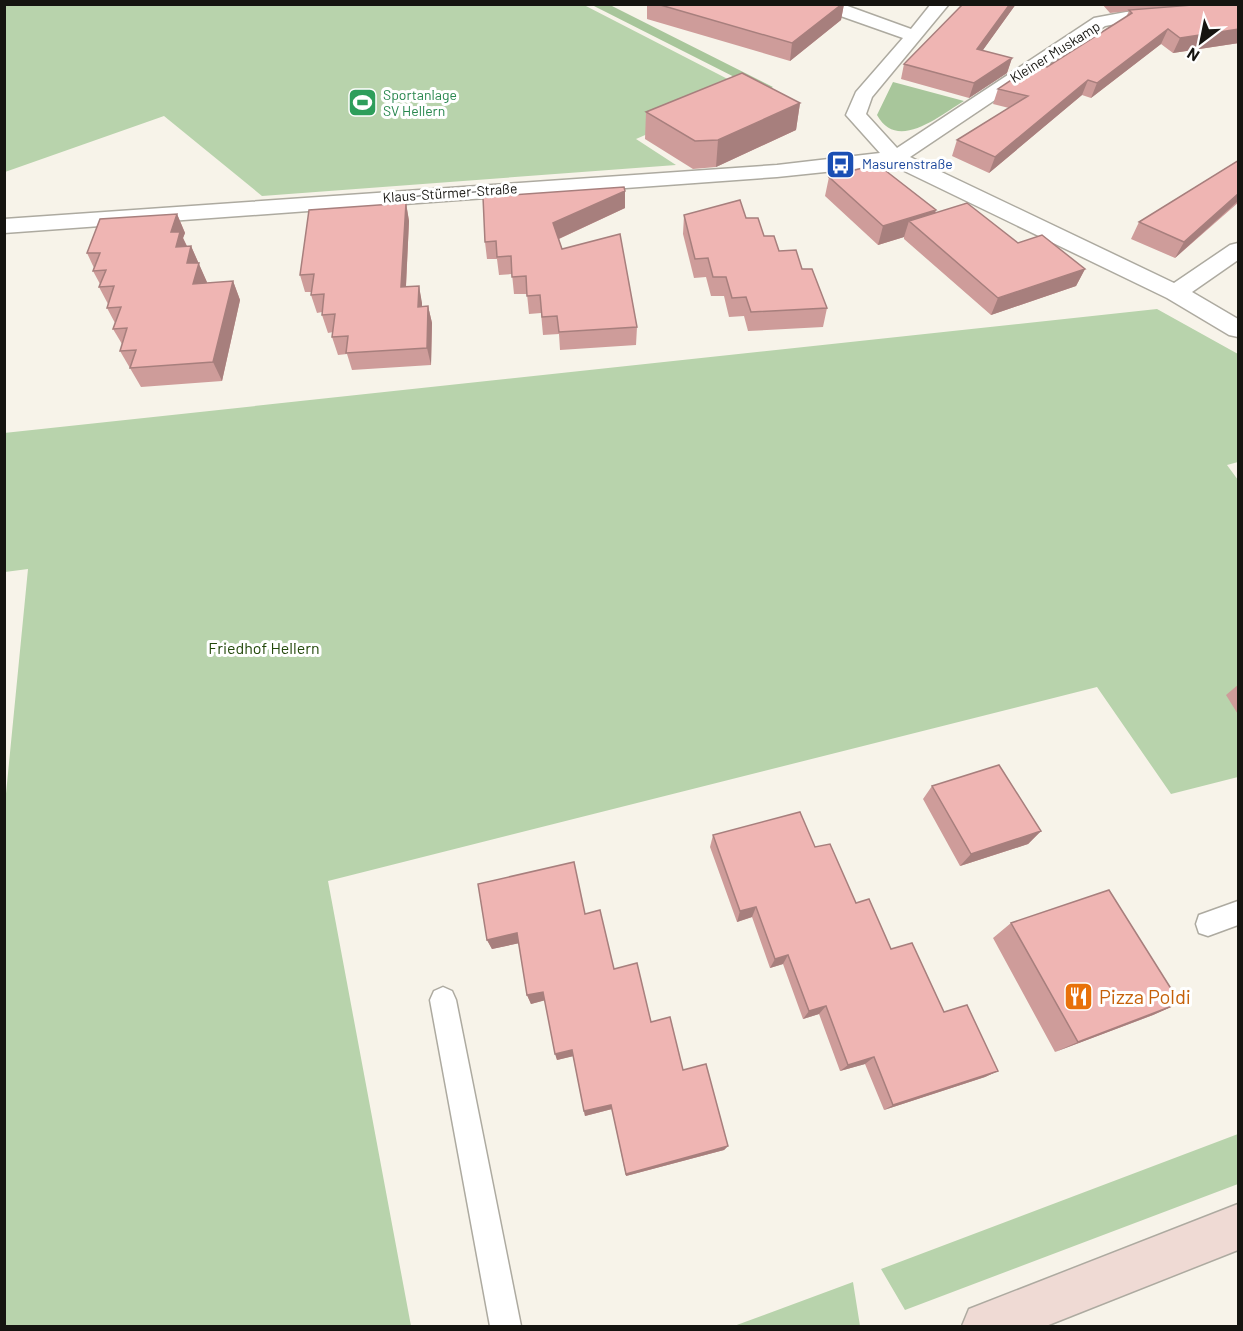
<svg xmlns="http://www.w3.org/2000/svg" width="1243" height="1331" font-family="Barlow,sans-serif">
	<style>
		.green { fill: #b8d3ac }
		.forest { fill: #a8c69b }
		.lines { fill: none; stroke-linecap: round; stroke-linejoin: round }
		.lane-casing { stroke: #adaaa0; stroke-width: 3 }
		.street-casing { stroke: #adaaa0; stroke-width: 3 }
		.secondary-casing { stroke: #adaaa0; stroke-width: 3 }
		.lane { fill: #fff; fill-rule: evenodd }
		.street { fill: #fff; fill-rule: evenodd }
		.secondary { fill: #efdad4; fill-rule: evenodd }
		.wall { fill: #ce9c9a }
		.shaded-wall { fill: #a77f7d }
		.building { fill: #efb5b3; stroke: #a77f7d; stroke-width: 1.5 }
		.labels { text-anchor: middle; stroke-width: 6; stroke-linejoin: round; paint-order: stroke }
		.far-street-label { font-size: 14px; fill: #151410; stroke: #fff }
		.far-leisure-label { font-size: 14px; fill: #27864d; stroke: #fff; text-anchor: start }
		.far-transit-label { font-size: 14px; fill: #164399; stroke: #fff; text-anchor: start }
		.park-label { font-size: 16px; fill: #23480a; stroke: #fff }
		.near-food-label { font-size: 20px; fill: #c56008; stroke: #fff; text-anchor: start }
	</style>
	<rect width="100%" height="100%" fill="#f7f3e9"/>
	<path class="green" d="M4,5H584L749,90L636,139L676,165L262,196L164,116L5,172Z
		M1157,309L1238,354V462L1227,465L1238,480V777L1171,794L1097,687L328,881L411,1326H5L4,814L28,569L5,572L4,433Z
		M1238,1134V1184L905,1310L881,1269Z
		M853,1282L860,1326H734Z"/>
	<path class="forest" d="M592,5H610L773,87L764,92Z
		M893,82L964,101C939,116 897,152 877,115Z"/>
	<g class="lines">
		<defs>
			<path id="lane" d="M1238,901V925L1208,936L1199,933L1196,924L1199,915Z
				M443,987L452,991L456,1000L521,1326H490L430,1000L434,991Z"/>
			<path id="street" d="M816,4H842L911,29L931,4H949L872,97L866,114L897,148L1094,18L1126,12L1238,4V14L1126,22L1105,26L910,157L1174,283L1230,245L1238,243V260L1192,292L1238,319V337L1229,335L1167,298L892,165L777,177L4,233V219L777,165L880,153L846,115L856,92L903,38L818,8Z"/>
			<path id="secondary" d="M1238,1204V1250L1046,1326H962L969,1309Z"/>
		</defs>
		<use href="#lane" class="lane-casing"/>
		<use href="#street" class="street-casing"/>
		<use href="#secondary" class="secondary-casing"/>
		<use href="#lane" class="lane"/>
		<use href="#street" class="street"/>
		<use href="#secondary" class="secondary"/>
	</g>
	<path class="wall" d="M647,4H844L841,20L790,61L647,19Z
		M1016,4L982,51L1012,58L1007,73L969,98L901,79L904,64Z
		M1102,4H1239V43L1173,53L1161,44L1091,98L1082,95L989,173L952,156L957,140L1009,108L993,104L998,89L1047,67L1126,17L1129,11L1110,13Z
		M800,103L796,130L716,167L693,169L645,139L646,112Z
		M1239,160V202L1175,258L1131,239L1139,222Z
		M829,177L936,213L1085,269L1076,286L991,315L904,239V237L878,245L825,196Z
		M625,191V208L559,239L562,249L637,327L636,345L560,350L559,334L543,335L541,313L529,314L527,294H514L512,274L499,275L497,259H487L485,242Z
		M406,203L409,221L406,287L419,286L422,306H428L432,323L431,365L352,370L347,354L338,355L332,337L333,332L328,333L322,315V312L317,313L311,295V292H305L300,275Z
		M177,214L185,233L183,238L187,246H191L207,283L233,281L240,300L222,381L141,387L120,351L122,344L113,329L115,323L107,308L108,304L99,287L100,284L93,271L94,268L87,253Z
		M684,215L746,218L779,251L802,269L827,308L823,327L748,331L744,316L729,317L724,296H711L706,277L694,278L683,234Z
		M1239,684V716L1226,695Z
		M932,786L1041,831L1028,844L960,866L923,799Z
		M713,835L815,847L891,949L944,1012L998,1071L985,1077L884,1110L865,1064L840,1071L819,1014L803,1019L783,964L770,968L752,917L737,922L710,847Z
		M585,914L614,969L651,1022L683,1070L728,1146L724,1150L626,1176L612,1109L585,1116L573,1056L557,1060L545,1000L531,1004L527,995L519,943L492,949L487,940Z
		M1011,923L1180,1003L1153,1015L1055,1052L993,938Z"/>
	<path class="shaded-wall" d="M842,4H844L841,20L790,61L792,43Z
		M1010,4H1016L973,64L977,49Z
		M1168,29L1161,44L1091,98L1097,83Z
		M1239,29V43L1173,53L1180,38Z
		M1012,58L1007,73L969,98L974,83Z
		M1088,80L1082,95L989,173L995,157Z
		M800,103L796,130L716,167L718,140Z
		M625,191V208L554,241L553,223Z
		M1239,193L1238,201L1175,258L1184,242Z
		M406,203L409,221L405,305L401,287Z
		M936,210L931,229L909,221L904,237L878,245L883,226Z
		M177,214L185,233L183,238L189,251L176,247L171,232Z
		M191,246L207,282L202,303L193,284L187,263Z
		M1085,269L1076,286L991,315L998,298Z
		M233,281L240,300L222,381L213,362Z
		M419,286L422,303V324L418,307Z
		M428,306L432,323L431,365L427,348Z
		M1041,831L1028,844L960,866L971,854Z
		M756,907L752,917L737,922L740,911Z
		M517,933L520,943L492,949L487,940Z
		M788,955L783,964L770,968L775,959Z
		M543,992L546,1000L531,1004L527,995Z
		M1180,1003L1153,1015L1055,1052L1078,1042Z
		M826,1006L819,1014L803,1019L809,1011Z
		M572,1050L574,1056L557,1060L555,1054Z
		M874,1057L865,1064L840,1071L848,1065Z
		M998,1071L985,1077L884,1110L893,1105Z
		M611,1105L612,1109L585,1116L584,1111Z
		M728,1146L724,1150L626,1176V1174Z"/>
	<path class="building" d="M657,4H842L792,43Z
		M963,4H1010L977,49L1012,58L974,83L904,64Z
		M1205,4H1239V29L1180,38L1168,29L1097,83L1088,80L995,157L957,140L1028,96L998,89L1035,64L1047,67L1132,13L1129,10Z
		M742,73L800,103L718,140L695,141L646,112Z
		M1239,160V193L1184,242L1139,222Z
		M877,164L936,210L883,226L829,177Z
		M624,187L625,191L553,223L562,249L620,234L637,327L559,332L557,316L542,317L540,295L527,296L526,276L512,277L511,256L497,257L496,241L485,242L483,197Z
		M740,200L746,218H758L764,236H774L779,251L796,250L802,269H812L827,308L751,312L746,297L732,298L726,277H713L708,258L695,259L684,215Z
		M406,203L401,287L419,286L418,307L428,306L427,348L346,353L348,336L332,337L335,314L322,315L324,294L311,295L314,274L300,275L309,210Z
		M967,203L1018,243L1042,235L1085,269L998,298L909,221Z
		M177,214L171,232H180L176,247L191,246L187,263H199L193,284L233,281L213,362L130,368L136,350L120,351L127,328L113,329L121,307L107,308L114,286L99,287L106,270L93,271L100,253H87L100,219Z
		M999,765L1041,831L971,854L932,786Z
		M800,812L815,847L830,844L856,903L869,899L891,949L912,943L944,1012L967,1005L998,1071L893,1105L874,1057L848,1065L826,1006L809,1011L788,955L775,959L756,907L740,911L713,835Z
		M574,862L585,914L600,910L614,969L637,963L651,1022L670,1017L683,1070L706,1064L728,1146L626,1174L611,1105L584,1111L572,1050L555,1054L543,992L527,995L517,933L487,940L478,884Z
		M1109,890L1180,1003L1078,1042L1011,923Z"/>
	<defs>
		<symbol id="stadium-square" viewBox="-11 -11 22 22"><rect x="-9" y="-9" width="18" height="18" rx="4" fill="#2e9e5b" stroke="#fff"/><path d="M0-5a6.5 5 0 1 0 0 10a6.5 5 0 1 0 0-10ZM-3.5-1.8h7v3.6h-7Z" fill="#fff"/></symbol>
		<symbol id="bus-square" viewBox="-11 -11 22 22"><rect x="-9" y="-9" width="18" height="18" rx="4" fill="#1a4fb4" stroke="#fff"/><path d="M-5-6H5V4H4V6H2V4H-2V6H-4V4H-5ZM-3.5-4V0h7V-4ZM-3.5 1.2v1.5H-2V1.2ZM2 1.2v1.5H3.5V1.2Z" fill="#fff"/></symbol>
		<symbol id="restaurant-square" viewBox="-11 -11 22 22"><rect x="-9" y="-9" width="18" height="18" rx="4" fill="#e8710a" stroke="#fff"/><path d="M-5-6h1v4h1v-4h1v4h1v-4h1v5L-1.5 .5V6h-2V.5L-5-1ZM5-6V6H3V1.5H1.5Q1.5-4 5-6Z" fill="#fff"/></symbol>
	</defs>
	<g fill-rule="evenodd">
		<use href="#stadium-square" x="346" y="86" width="33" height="33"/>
		<use href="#bus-square" x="824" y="148" width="33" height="33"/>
		<use href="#restaurant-square" x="1062" y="980" width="33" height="33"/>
	</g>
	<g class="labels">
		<g class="far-street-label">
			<text transform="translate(1055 52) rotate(-32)" y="5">Kleiner Muskamp</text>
			<text transform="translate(450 193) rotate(-4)" y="5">Klaus-Stürmer-Straße</text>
		</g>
		<g class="far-leisure-label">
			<text x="383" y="100">Sportanlage<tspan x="383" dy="16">SV Hellern</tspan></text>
		</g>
		<g class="far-transit-label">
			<text x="862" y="169">Masurenstraße</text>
		</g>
		<g class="park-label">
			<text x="264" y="654">Friedhof Hellern</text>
		</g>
		<g class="near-food-label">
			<text x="1099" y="1004">Pizza Poldi</text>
		</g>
	</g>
	<rect width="1243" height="1331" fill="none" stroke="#151410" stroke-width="12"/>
	<g transform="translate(1201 42) rotate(212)" stroke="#ffffff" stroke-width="4.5" paint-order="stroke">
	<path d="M0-4.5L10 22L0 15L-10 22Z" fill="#151410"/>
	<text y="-9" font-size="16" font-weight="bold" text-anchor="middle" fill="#151410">N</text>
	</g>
</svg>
